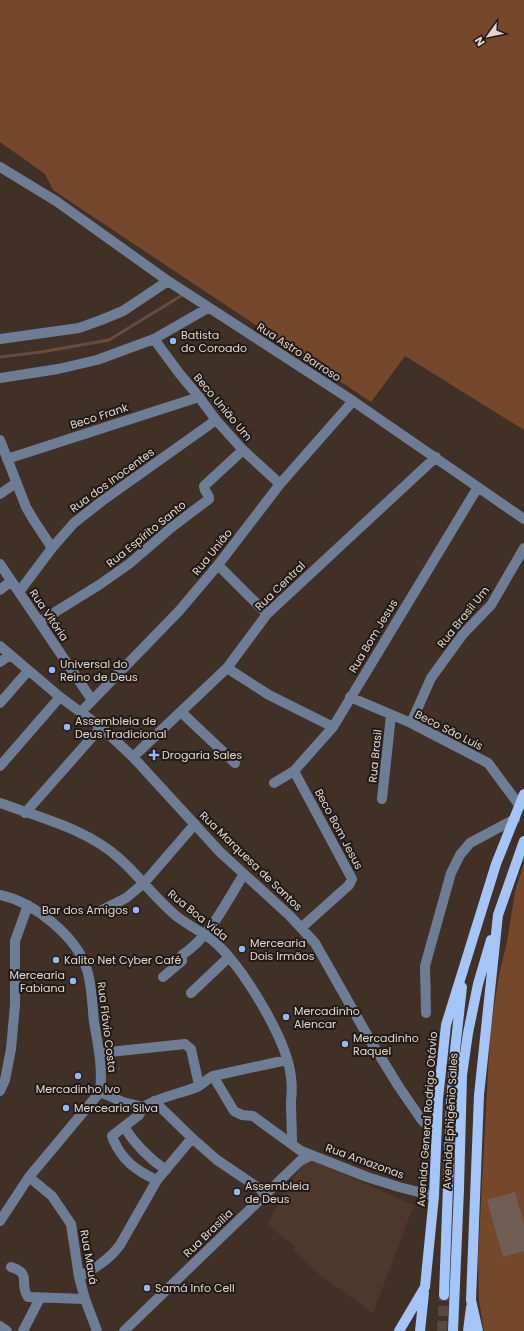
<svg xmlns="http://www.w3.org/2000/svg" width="524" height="1331" font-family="Poppins,sans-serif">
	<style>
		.built { fill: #4e382b }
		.green { fill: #76482b }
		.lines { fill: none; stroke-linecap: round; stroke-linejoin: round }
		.stream { stroke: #654c3e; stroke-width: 3 }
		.building { fill: #705d53 }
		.major-tunnel { stroke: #58493f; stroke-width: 10; stroke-dasharray: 10 5; stroke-linecap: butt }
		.minor { stroke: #6d7d96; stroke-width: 10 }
		.major { stroke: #a4c5f8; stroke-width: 10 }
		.poi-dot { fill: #8eb9fc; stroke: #211a15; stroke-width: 1.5 }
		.labels { text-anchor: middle; stroke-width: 4; stroke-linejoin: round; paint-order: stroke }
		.poi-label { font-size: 11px; fill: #e0d5cf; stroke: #211a15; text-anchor: start }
		.street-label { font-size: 11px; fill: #e0d5cf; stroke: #211a15 }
	</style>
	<rect width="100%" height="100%" fill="#403026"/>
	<path class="built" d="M306,1158L414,1205L373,1313L322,1277L293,1250L295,1247L267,1224Z"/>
	<path class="green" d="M0,0H524V430L405,356L371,402L53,190L45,174L0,142Z
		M524,863V1331H484L479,1300L478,1258L490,1034L499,975L507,942L515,892Z"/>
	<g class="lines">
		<path class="stream" d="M0,357L41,352L109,340L184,294"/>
	</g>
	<path class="building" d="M515,1192L524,1225V1251L503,1257L487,1200Z"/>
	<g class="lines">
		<path class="major-tunnel" d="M442,1331L444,1295"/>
		<path class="minor" d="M0,167L56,201L168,281L353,401L524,519
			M0,339L79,328L101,320L123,311L168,281
			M154,339L179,373L199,397L216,420L243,450L280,484
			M0,378L58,369L97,360L154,339L208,308
			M0,440L26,507L33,519L52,548
			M7,459L199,397
			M0,494L16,483
			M0,564L92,700
			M218,565L267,614
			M0,590L11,581
			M19,592L52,548L74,523L102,501L216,420
			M39,622L99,585L129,564L172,527L209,499C210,495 204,492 204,486L243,450
			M0,646L60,697L101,727L133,757L220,852L290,916L315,943L370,1040L399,1087L421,1119L436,1135
			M0,662L10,655
			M227,668L269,695L333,727
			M350,697L411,723L488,763L520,806
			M0,703L28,671
			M81,712L179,611L218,565L280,484L353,401
			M181,712L235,763
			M411,723L431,678L463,634L491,605L524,548
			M133,757L227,668L267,614L436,457
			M0,766L60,697
			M294,771L352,879L349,885L301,928
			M274,783L294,771L333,727L478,487
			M382,799L391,715
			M0,803C41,818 87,829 120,859C139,876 155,898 175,915C188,926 204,932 217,944C244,970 287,1039 291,1077C292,1085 292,1093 291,1101C291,1115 292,1129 292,1143
			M25,813L101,727
			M0,895C33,902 77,936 87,970C92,985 92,1005 94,1022C98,1045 103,1068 100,1092L29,1177L0,1221
			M102,910L126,898L144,883L195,824
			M163,977L182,961V955C211,936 226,902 244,874
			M191,993L229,957
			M426,1013L425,966L451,873L460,855L470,843L515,819
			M100,1053L185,1044L191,1049L199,1085
			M213,1076L234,1111L242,1115L253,1116L301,1151L367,1177L399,1187L434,1196
			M0,1091L5,1080L11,1049L15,1005V941L28,905
			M100,1092L123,1102L143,1107C159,1097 179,1094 197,1087C203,1084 207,1079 213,1076L287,1060
			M154,1101L192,1138L217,1160L266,1193
			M143,1107L139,1115L112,1136L113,1139C122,1160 136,1171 157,1180
			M124,1127C135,1144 148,1158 166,1170
			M29,1177L52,1196L71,1224L79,1277L85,1299L97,1331
			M11,1267C33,1274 18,1283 28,1297L85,1299
			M79,1277C95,1268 109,1260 120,1245L157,1180L192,1138
			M0,1326L7,1331
			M23,1331L40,1298
			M124,1331L300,1161L311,1155"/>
		<path class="major" d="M444,1295L451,1104L455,1050L462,987
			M399,1331L425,1287L434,1196L438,1099L446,1025L496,864L524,794
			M420,1331L424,1293
			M453,1331L459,1189L462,1075L468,1033L478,984L491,940
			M468,1331L471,1307
			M478,1331L471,1300L479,1095L498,915L524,841"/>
	</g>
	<g class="poi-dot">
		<circle cx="173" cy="341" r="4"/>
		<circle cx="52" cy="670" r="4"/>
		<circle cx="67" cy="727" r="4"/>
		<path d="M152 749h4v4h4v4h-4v4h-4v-4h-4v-4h4z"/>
		<circle cx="136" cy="910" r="4"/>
		<circle cx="242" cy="949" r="4"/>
		<circle cx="56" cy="960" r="4"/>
		<circle cx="73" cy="981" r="4"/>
		<circle cx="286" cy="1017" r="4"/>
		<circle cx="345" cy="1044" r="4"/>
		<circle cx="78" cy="1076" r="4"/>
		<circle cx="66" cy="1108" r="4"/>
		<circle cx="237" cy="1192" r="4"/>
		<circle cx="147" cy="1288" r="4"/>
	</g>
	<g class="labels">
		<g class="poi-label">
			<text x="181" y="339">Batista<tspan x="181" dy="13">do Coroado</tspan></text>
			<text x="60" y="668">Universal do<tspan x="60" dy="13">Reino de Deus</tspan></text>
			<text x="75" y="725">Assembleia de<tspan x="75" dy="13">Deus Tradicional</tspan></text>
			<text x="162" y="759">Drogaria Sales</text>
			<text x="128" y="914" text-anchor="end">Bar dos Amigos</text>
			<text x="250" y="947">Mercearia<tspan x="250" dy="13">Dois Irmãos</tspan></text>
			<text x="64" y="964">Kalito Net Cyber Café</text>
			<text x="65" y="979" text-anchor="end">Mercearia<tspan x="65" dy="13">Fabiana</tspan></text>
			<text x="294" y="1015">Mercadinho<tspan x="294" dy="13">Alencar</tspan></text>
			<text x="353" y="1042">Mercadinho<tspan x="353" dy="13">Raquel</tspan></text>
			<text x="78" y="1093" text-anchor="middle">Mercadinho Ivo</text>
			<text x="74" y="1112">Mercearia Silva</text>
			<text x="245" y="1190">Assembleia<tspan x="245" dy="13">de Deus</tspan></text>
			<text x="155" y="1292">Samá Info Cell</text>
		</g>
		<g class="street-label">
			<text transform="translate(299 352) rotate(33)" y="4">Rua Astro Barroso</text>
			<text transform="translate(223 407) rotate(50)" y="4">Beco União Um</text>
			<text transform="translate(99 416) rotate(-18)" y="4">Beco Frank</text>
			<text transform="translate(112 480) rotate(-36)" y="4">Rua dos Inocentes</text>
			<text transform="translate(146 534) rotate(-39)" y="4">Rua Espírito Santo</text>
			<text transform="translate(212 552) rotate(-51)" y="4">Rua União</text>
			<text transform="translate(280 586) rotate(-44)" y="4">Rua Central</text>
			<text transform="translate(49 615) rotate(56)" y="4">Rua Vitória</text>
			<text transform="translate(463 617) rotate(-51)" y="4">Rua Brasil Um</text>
			<text transform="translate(373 636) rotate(-59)" y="4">Rua Bom Jesus</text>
			<text transform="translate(449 730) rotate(27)" y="4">Beco São Luis</text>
			<text transform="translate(375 756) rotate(-84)" y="4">Rua Brasil</text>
			<text transform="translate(339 829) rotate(62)" y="4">Beco Bom Jesus</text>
			<text transform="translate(251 861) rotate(44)" y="4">Rua Marquesa de Santos</text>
			<text transform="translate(198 915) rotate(39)" y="4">Rua Boa Vida</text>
			<text transform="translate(107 1027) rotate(83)" y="4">Rua Flávio Costa</text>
			<text transform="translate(427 1119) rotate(-86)" y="4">Avenida General Rodrigo Otávio</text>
			<text transform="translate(450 1121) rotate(-87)" y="4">Avenida Ephigênio Salles</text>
			<text transform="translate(365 1161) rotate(20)" y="4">Rua Amazonas</text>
			<text transform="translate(208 1233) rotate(-44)" y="4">Rua Brasília</text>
			<text transform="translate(89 1257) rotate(80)" y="4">Rua Mauá</text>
		</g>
	</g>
	<g transform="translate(488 36) rotate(237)" stroke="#211a15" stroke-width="3" paint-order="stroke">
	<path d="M0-3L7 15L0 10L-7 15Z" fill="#e0d5cf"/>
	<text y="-6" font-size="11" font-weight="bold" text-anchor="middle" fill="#e0d5cf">N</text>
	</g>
</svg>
